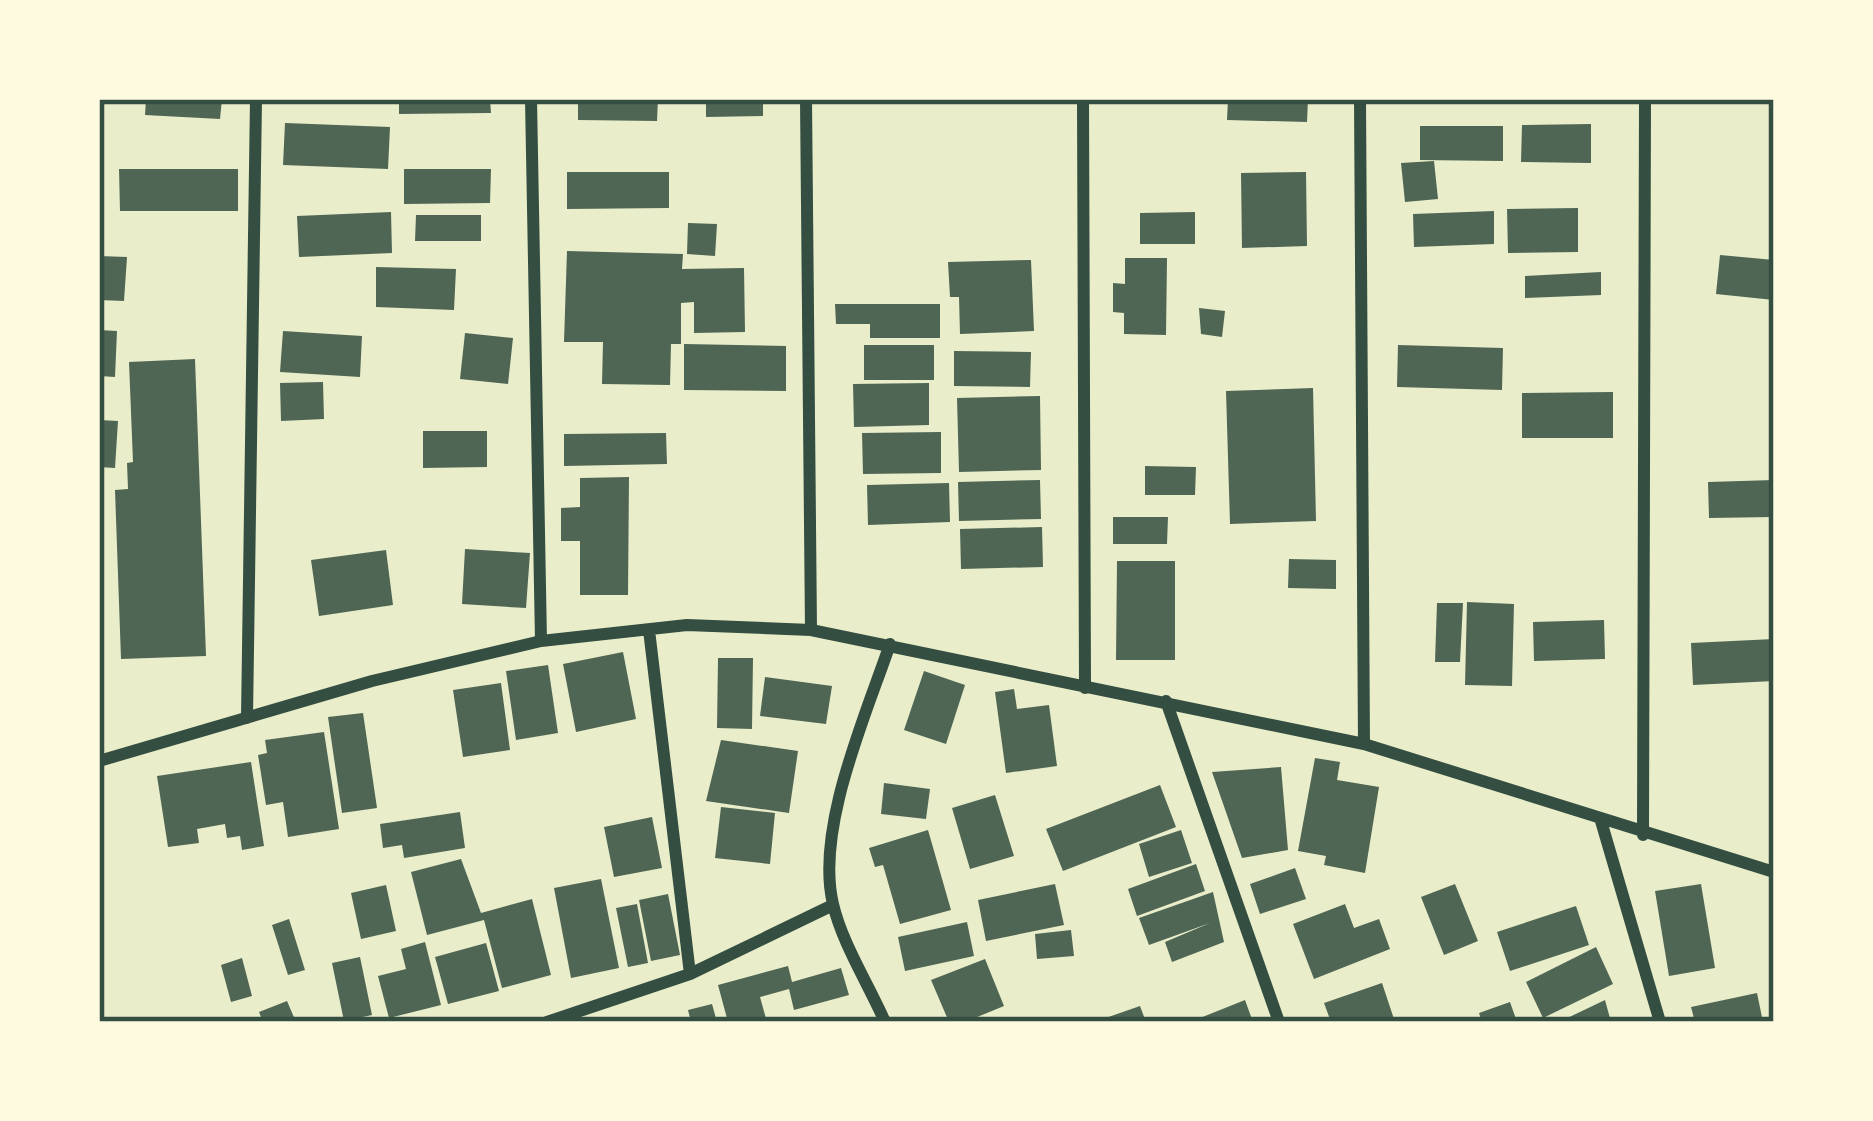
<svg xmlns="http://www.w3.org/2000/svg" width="1873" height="1121" font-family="'Space Grotesk',sans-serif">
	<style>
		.building { fill: #4f6655 }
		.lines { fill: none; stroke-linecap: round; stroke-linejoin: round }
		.minor { stroke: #344e41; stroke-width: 12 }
		.neatline { fill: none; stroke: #344e41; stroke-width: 4.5 }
	</style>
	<rect width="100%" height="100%" fill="#e9edc9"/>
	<path class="building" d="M146,99H222L220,119L145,115Z
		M399,99H490L491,113L399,114Z
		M578,99H658L657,121L578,120Z
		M706,99H763V116L706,117Z
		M1228,99H1308L1307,122L1227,120Z
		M285,123L390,127L388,169L283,165Z
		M1591,124V163L1521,162L1522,125Z
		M1420,126H1503V161L1420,160Z
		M1434,161L1438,199L1405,202L1401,163Z
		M119,169H238V211H120Z
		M404,169H491L490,203L404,204Z
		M567,172H669V208L567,209Z
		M1306,172L1307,246L1242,248L1241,173Z
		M1578,208V252L1508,253L1507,209Z
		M1494,211V244L1414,247L1413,214Z
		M391,212L392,253L299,257L297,216Z
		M1195,212V244H1140V213Z
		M416,215H481V241H415Z
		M688,223L717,224L715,256L687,254Z
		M567,251L683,254L682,269L744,268L745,332L694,333V302L681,303V344H671L670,385L602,384L603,342H564Z
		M1720,255L1774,260V300L1716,294Z
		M99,256L127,257L124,301L99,300Z
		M1125,258H1167L1166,335L1124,334V313L1113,312V283L1125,284Z
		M1031,260L1034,331L960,334L959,297H950L948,262Z
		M376,267L456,269L454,310L376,307Z
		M1601,272V295L1525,298V276Z
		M835,304H940V338H870V324H836Z
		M1199,308L1225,311L1222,337L1201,334Z
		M99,330L117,331L115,377L99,376Z
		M283,331L362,336L360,377L280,372Z
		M465,333L513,338L508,384L460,379Z
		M684,344L786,346V391L684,390Z
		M864,345H934V380H864Z
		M1398,345L1503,348L1502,390L1397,387Z
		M954,351L1031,352L1030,387L954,386Z
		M195,359L206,656L121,659L115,490L128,489L127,463L133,462L129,362Z
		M323,382L324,419L281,421L280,383Z
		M929,383V425L854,427L853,384Z
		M1313,388L1316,521L1230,524L1226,391Z
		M1613,392V438H1522V393Z
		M1040,396L1041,470L959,472L957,398Z
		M99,420L118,421L115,468L99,467Z
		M423,431H487V467L423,468Z
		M941,432V473L863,474L862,433Z
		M666,433L667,464L564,466V434Z
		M1145,466L1196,467L1195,495H1145Z
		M629,477L628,595H580V541H561V508L580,507V478Z
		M1040,480L1041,519L959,521L958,482Z
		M1774,480V517L1709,518L1708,482Z
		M949,483L950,522L868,525L867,485Z
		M1113,517H1168L1167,544H1113Z
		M1042,527L1043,567L961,569L960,529Z
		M465,549L530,553L526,608L462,604Z
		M386,550L393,605L319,616L311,560Z
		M1289,559L1336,560V589L1288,588Z
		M1117,561H1175V660H1116Z
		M1467,602L1514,604L1512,686L1465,685Z
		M1437,603H1463L1460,662H1435Z
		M1604,620L1605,659L1534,661L1533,622Z
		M1774,639V681L1693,685L1691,643Z
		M623,652L636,719L576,732L563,664Z
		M718,658H753L752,729L717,728Z
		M548,665L558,733L516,740L506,671Z
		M924,671L965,685L946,744L904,730Z
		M765,677L832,686L826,724L760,716Z
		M501,683L510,750L463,757L453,690Z
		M1014,689L1017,709L1049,705L1057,766L1006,773L995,692Z
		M363,713L377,808L342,813L328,717Z
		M324,732L339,829L288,837L283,802L266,805L258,755L267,753L265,740Z
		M721,740L798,751L789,813L706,801Z
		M1315,758L1340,762L1337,780L1379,787L1365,873L1324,865L1326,856L1298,851Z
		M251,762L264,846L242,850L240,836L227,838L225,824L197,829L199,843L168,847L157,776Z
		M1281,767L1288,850L1242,858L1212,772Z
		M884,783L930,789L926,819L881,814Z
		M1160,785L1176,827L1063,871L1046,829Z
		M995,795L1014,856L970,869L952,808Z
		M721,807L775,813L770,864L715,858Z
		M460,812L465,848L404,858L402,845L383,848L380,824Z
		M652,817L662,868L614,877L604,827Z
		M928,830L951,910L900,924L883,865L875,867L869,848Z
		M1181,830L1192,863L1149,877L1139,844Z
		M461,859L481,913L532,899L551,975L502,988L484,920L427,935L411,872Z
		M1196,864L1205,891L1137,916L1128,889Z
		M1295,868L1306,899L1260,914L1250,884Z
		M601,879L619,968L571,978L554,888Z
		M1055,884L1064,925L986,941L978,900Z
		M1455,884L1478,941L1444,955L1421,897Z
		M1701,884L1715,968L1669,976L1655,891Z
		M386,885L396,931L361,939L351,893Z
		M1213,892L1224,942L1172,962L1165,942L1210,923L1149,945L1139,918Z
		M668,894L680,955L651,961L639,900Z
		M637,904L648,963L628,967L616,908Z
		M1345,904L1354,928L1379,919L1390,949L1314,979L1293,924Z
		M1576,906L1589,945L1510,971L1497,932Z
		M289,919L305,970L288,975L272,925Z
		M967,922L974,956L905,971L898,937Z
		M1071,930L1074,956L1037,959L1035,934Z
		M425,942L441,1005L389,1018L378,976L406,969L401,949Z
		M486,943L499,991L448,1004L435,957Z
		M1596,947L1613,984L1543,1018L1526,982Z
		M360,957L372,1015L344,1021L332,963Z
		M242,958L252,996L231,1002L221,965Z
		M985,959L1004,1006L965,1022H949L931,980Z
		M788,966L792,982L841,968L849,995L794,1010L789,989L760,997L767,1022H728L718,985Z
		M1382,983L1395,1022H1331L1324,1003Z
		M1757,993L1763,1022H1695L1691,1007Z
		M1245,1000L1253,1022H1190Z
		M1605,1000L1611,1022H1559Z
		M287,1001L296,1022H263L259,1012Z
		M1510,1002L1517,1022H1482L1479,1013Z
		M712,1004L717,1022H691L688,1010Z
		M1140,1006L1146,1022H1097V1021Z"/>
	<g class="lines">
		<path class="minor" d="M531,99L541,641
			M806,99L811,630
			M1083,99L1085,688
			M1360,99L1364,744
			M649,630L690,974
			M1166,701L1279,1022
			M247,718L256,99
			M99,761L372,681L541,641L687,625L811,630L1364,744L1774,872
			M1601,821L1660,1022
			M1643,835L1645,99
			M547,1022L690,974L833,905
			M885,1022C869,985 842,943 833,904C815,829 866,715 890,644"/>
	</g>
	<rect width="1873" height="1121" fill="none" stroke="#fefae0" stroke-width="204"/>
	<rect x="102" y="102" width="1669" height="917" class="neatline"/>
</svg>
